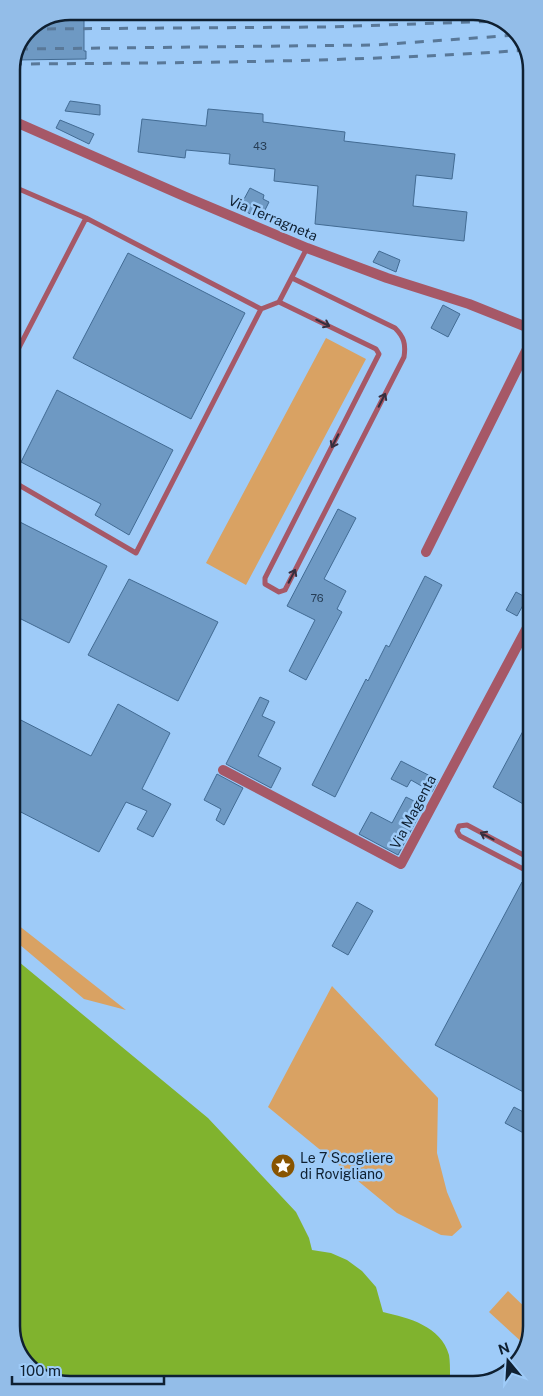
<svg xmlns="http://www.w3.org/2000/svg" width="543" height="1396" font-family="'Public Sans',sans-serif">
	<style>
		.green { fill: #d9a263 }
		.water { fill: #80b32e }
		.building { fill: #6e99c3; stroke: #426b93 }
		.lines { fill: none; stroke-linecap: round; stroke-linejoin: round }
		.service { stroke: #a65867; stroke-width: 5 }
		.minor { stroke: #a65867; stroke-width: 10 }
		.tertiary { stroke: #a65867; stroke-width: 10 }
		.rail { stroke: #597898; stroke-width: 3; stroke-dasharray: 9 9; stroke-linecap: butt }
		.oneway { stroke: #352e3e }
		.labels { text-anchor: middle; stroke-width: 5; stroke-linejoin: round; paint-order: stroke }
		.number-label { font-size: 11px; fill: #273e56 }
		.street-label { font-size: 14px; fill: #0f2031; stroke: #9ecbf8 }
		.poi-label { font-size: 14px; fill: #0f2031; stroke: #9ecbf8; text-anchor: start }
		.rim { fill: none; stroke: #0f2031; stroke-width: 2.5 }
	</style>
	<rect width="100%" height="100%" fill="#9ecbf8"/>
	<path class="green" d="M326,338L366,359L246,585L206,563Z
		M13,921L126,1010L84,999L13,939Z
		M332,986L438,1098L437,1153L447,1192L462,1227L452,1236L441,1235L397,1213L268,1107Z
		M508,1291L532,1314V1326L525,1345L489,1312Z"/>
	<path class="water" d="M13,957L208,1118L296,1212L309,1238L312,1250L331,1253L347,1260L362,1271L376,1287L383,1312C409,1318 441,1326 449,1355C450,1361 450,1369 450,1375L464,1376L480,1382L66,1385L34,1372L14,1344Z"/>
	<path class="building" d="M70,11H84V51H86V59L15,60L29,28Z
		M70,101L100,105V115L65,111Z
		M208,109L263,114V122L345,132L344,141L455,154L452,179L416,175L413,206L467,212L464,241L315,224L318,186L274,181L275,169L229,164L230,154L186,150L185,158L138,152L142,119L206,126Z
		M60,120L94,134L89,144L56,128Z
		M250,188L264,195L263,199L269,202L264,212L260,209L256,217L241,209L245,202L243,201Z
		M379,251L400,260L396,272L373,262Z
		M128,253L245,313L191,419L73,358Z
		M443,305L460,314L448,337L431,328Z
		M57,390L173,450L129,535L95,515L101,504L21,462Z
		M338,509L356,518L324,579L346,591L337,609L342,612L306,680L289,671L315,620L287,606Z
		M12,518L107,566L69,643L13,615Z
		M425,576L442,585L335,797L312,785L366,679L368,681L386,645L389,647Z
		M129,579L218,622L178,701L88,655Z
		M516,592L527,598L517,616L506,610Z
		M260,697L269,701L262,716L275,722L258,756L281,768L271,788L226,764Z
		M118,704L170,733L142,789L171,804L153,837L137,829L147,811L126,802L99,852L13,808V716L91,756Z
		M530,718V794L525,805L493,787Z
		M401,761L438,780L432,792L411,780L407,787L391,779Z
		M217,774L243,788L224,825L216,820L221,809L204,800Z
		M406,797L424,806L398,855L359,834L371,812L392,823Z
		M522,882L531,887V1096L435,1045Z
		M357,902L373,911L348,955L332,946Z
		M514,1107L531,1116V1137L505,1123Z"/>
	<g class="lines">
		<path class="service" d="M12,186L86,218
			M279,302L376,349L379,354L265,578V584L279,592L285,590L404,357C406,344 404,337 395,328L292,278
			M12,361L86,218L261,309
			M12,481L136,553L261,309L279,302L307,248
			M531,859L467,825L459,826L457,831L460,836L531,873"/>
		<path class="minor" d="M426,552L529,345
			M223,770L401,864L530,622"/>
		<path class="tertiary" d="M11,120L186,197L307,248L387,278L469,304L529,328"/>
		<path class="rail" d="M29,29L326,27L501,21
			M19,49L375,45L517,35
			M13,64C184,63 357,62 528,50"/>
	</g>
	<defs><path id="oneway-shaft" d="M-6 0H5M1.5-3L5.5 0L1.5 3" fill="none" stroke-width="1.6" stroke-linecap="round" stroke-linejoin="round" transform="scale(1.25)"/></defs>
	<g class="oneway">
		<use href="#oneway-shaft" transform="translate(323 323) rotate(26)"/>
		<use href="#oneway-shaft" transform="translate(382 400) rotate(-63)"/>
		<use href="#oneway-shaft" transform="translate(335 441) rotate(117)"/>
		<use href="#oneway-shaft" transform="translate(292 576) rotate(-63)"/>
		<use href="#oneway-shaft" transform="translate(487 836) rotate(-152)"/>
	</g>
	<defs>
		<symbol id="sight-disc" viewBox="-11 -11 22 22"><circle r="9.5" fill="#885400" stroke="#9ecbf8"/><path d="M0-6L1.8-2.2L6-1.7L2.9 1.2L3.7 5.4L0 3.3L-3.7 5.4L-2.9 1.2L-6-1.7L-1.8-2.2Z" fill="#fff"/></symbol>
	</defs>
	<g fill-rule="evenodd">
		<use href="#sight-disc" x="269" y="1152" width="28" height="28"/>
	</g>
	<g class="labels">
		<g class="number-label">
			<text x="260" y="150">43</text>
			<text x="317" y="602">76</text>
		</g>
		<g class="street-label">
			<text transform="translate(273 218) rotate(23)" y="5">Via Terragneta</text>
			<text transform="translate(413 812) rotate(-62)" y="5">Via Magenta</text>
		</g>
		<g class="poi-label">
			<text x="300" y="1163">Le 7 Scogliere<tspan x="300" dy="16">di Rovigliano</tspan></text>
		</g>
	</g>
	<path d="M0 0H543V1396H0ZM70 20H473A50 50 0 0 1 523 70V1326A50 50 0 0 1 473 1376H70A50 50 0 0 1 20 1326V70A50 50 0 0 1 70 20Z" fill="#93bde8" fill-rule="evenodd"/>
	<path class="rim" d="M70 20H473A50 50 0 0 1 523 70V1326A50 50 0 0 1 473 1376H70A50 50 0 0 1 20 1326V70A50 50 0 0 1 70 20Z"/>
	<g transform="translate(508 1361) rotate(342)" stroke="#9ecbf8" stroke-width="4" paint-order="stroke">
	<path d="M0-4L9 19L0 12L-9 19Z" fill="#0f2031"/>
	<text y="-8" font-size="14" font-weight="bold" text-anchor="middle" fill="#0f2031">N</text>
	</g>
	<path d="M12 1376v8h152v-8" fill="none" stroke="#0f2031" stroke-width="2.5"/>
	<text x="20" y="1376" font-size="15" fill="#0f2031" stroke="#9ecbf8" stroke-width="4" paint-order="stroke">100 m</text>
</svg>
